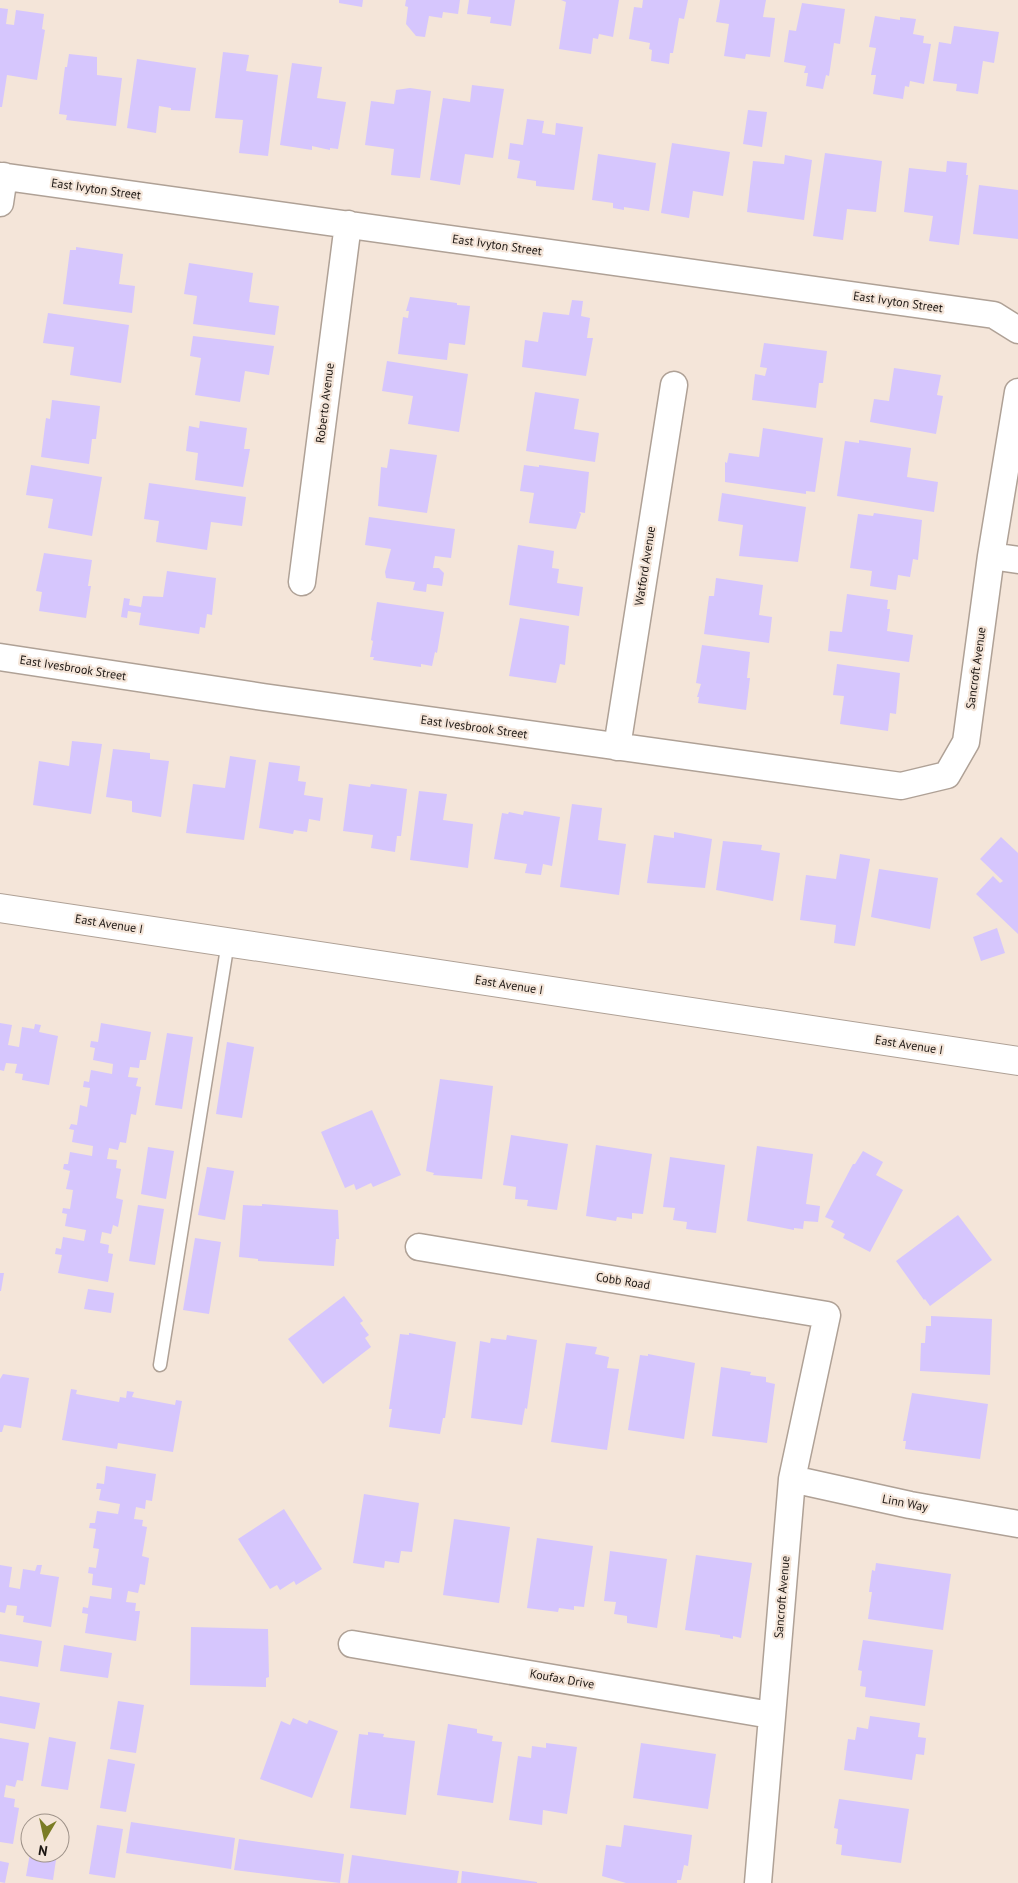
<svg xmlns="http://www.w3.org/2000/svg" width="1018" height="1883" font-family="'PT Sans',sans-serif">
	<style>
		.building { fill: #d6c6fd }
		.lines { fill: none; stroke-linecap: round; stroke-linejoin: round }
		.lane-casing { stroke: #afa196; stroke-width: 15 }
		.street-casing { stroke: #afa196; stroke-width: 29 }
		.primary-casing { stroke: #afa196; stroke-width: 30 }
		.lane { stroke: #fff; stroke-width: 12 }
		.street { stroke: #fff; stroke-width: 26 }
		.primary { stroke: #fff; stroke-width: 28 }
		.labels { text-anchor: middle; stroke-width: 4.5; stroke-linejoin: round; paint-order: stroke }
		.street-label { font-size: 12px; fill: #1c1612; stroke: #f4e5d9 }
	</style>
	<rect width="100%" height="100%" fill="#f4e5d9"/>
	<path class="building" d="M339,0H363L362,7L339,3Z
		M406,0H460L458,14L443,12L442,18L429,16L425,37L416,36L406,24L408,7L405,6Z
		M469,0H515L511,26L490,23L491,17L467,14Z
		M561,0H619L613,37L599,34L598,39L593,38L591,54L559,49L566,2Z
		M643,0H688L684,19L679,18L673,53H670L669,64L651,61L652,50L649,49L650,43L629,39L634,7L642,8Z
		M720,0H766L763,17L775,18L770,57L746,54L745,59L724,56L729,24L716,22Z
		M802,3L845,9L840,44L834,43L829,76L826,75L823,89L806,86L808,73H804L806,66L784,62L789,30L796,31Z
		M0,8L8,9L6,24L14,25L16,10L44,14L42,29L45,30L37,80L7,75L2,107H0Z
		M875,16L900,20V17L916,19L913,34L924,36L923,43L931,44L924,84L910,81L909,87L905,86L903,99L873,94L876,75H871L876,48L869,47Z
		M954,26L999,32L994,63L983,61L978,94L956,91L957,84L933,81L939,42L951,44Z
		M223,52L249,55L246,71L278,75L268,156L239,153L243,120L215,118Z
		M69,54L97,57V75L122,78L116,126L66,120L67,115L59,114L65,67H67Z
		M137,59L196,68L190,111L171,110V108L159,106L156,133L127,128Z
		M292,63L322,67L317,98L346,102L338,149L330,148V150L312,146V150L280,145Z
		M472,85L504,89L493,158L465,154L460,185L430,180L443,98L470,102Z
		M410,88L431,91L420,178L391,175L394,149L365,145L371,101L394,104L396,90Z
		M748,110L767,112L762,147L743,144Z
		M527,119L544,121L542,133L555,135L556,123L583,127L574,190L536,186V181L517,178L520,161L508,159L510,143L523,145Z
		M672,143L730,152L723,196L693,191L689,218L661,213Z
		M825,153L882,161L876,212L847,209L843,240L813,236Z
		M598,154L656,163L649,211L624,207V210L613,208V203L592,200Z
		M785,155L812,160L804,220L747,212L753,161L784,164Z
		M947,161L967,163L966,175H968L959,245L929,241L933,216L904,212L909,168L946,172Z
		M979,185L1018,190V239L973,234Z
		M76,247L123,254L119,284L135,286L132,313L63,304L70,250H76Z
		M189,263L253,273L249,302L279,306L275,335L193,324L197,296L184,294Z
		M410,297L457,303V305L470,306L465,345L449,343L447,360L398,354L403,317L408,318L409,311H406Z
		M572,300L583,301L581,316L590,318L587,338H593L586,376L522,367L525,340L538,342L543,312L569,315Z
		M48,313L129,325L121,383L70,375L74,347L43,343Z
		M193,336L274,346L269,375L245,371L240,402L195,395L201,358L190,356Z
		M764,343L827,351L823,383H819L816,408L752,400L755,374L765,376L767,368L760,367Z
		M387,361L468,374L459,432L408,424L413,396L382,391Z
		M894,368L941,375L937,395L943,396L936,434L870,422L874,399L889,401Z
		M535,392L579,399L574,429L599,433L595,462L526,451Z
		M52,400L100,406L96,439H92L89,464L41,457L46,418L50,419Z
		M200,421L247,428L244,449H250L243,487L195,480L198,453L186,451L189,426L199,428Z
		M763,428L823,438L815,492L806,491V494L725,482V462L727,463L729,453L759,457Z
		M859,440L911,448L907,477L938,482L934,512L837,496L845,441L859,443Z
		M390,449L437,455L427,513L378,506L381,467L387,468Z
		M31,465L102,477L92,536L48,528L53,499L26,495Z
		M524,465L539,467V465L589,472L585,513L579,512L581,514L576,529L529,523L534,493L520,491Z
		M149,483L246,497L242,526L211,522L207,550L156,542L159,521L144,519Z
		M722,493L806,507L798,562L739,556L743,525L718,521Z
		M874,513L922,520L918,560L913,559L910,577L898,575L896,590L870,586L872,571L850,568L858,514L873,516Z
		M369,517L455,529L451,558L435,556L433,568H439L444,573L442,586L427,584L426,592L413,590L415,582L386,578L385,572L391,549L365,545Z
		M518,545L554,551L552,568L559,569L557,583L583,587L579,616L509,605Z
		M44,553L92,560L88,586H91L86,618L39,611L42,592L36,591Z
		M167,571L216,578L212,615L207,614L205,628L200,627L199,634L139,625L141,613L128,611L127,618L121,617L124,598L130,599L129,605L141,607L143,596L163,597Z
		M716,578L763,585L759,615L772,617L769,643L704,634L709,596H714Z
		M847,594L888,600L887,609H890L887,631L913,635L909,662L828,651L830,631L842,632Z
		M377,602L444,612L437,653L435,652L432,666L421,664V667L373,660L374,657H370L373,641L371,640Z
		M520,618L569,626L565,665L560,664L556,683L509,676Z
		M702,645L750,652L747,678H750L746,710L698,703L699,697H697L701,684L696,683Z
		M837,664L900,673L896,714L890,713L888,731L840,724L844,696L833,695Z
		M72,741L102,744L91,814L33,805L39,761L69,766Z
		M113,749L150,753V759L169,761L161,817L132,812V801L106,797Z
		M230,756L256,760L244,840L186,833L193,784L225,788Z
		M269,762L300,766L298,781L306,782L304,795L323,798L320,821L309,819L307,832L294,830L293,834L259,828Z
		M349,784L370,787L371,784L407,789L401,836H397L395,852L371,848L373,835L343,831Z
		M419,791L447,794L443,820L473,824L468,868L410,860Z
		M572,804L602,808L598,840L626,844L619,895L560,887Z
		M524,811L560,817L552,866L543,864L541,875L525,873L527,864L494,859L502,813L508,814L509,812L523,815Z
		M674,832L712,839L705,888L647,883L654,835L674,838Z
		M1001,837L1018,853V934L976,894L993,876L1000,883L1003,881L980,859Z
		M723,841L762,845L761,850L780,853L773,901L716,890Z
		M840,854L870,859L855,946L834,943L836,925L800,920L806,875L836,879Z
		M879,869L938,878L930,929L871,917Z
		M997,928L1005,953L981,961L973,937Z
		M0,1023L12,1025L8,1045L19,1047L22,1027L34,1029L35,1024L41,1025L39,1032L58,1036L49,1085L22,1080L23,1074L15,1073L17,1064L6,1063L4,1071L0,1070Z
		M101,1023L151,1032L146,1060H140L139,1068L130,1067L128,1077L138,1078L136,1086L141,1087L136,1115L131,1114L126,1143L120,1142L118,1150L109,1148L107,1159L117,1160L116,1168L121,1169L116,1198L123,1200L118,1227L113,1225L111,1234L102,1232L100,1243L109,1245L108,1253L113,1254L108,1282L58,1273L62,1255L55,1254L56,1248L61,1249L63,1237L84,1241L86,1230L65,1226L67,1214L62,1213L63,1208L70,1209L73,1190L66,1189L70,1171L63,1169L64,1164H68L70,1152L92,1156L93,1146L72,1142L74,1130L69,1129L71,1124L77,1125L80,1105L87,1107L90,1088L83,1087L84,1081L89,1082L91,1070L112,1074L113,1064L93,1060L95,1048L90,1047L91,1041L98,1042Z
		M167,1033L193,1037L182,1109L155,1105Z
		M227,1042L254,1047L242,1118L216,1114Z
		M440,1079L493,1086L482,1179L433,1175L434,1173L426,1171Z
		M372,1110L401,1175L373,1187L371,1183L356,1190L354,1184L345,1188L321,1132Z
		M511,1135L568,1144L557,1210L527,1206L528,1200L515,1199L516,1187L503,1185Z
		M596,1145L652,1154L643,1214L632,1213V1219L617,1217L616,1221L586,1216Z
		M757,1146L813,1154L806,1204L820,1206L818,1222L804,1221L803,1229L794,1228V1230L747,1221Z
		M148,1147L174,1151L166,1199L141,1194Z
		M863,1151L883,1162L876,1175L903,1190L870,1252L843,1238L845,1234L831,1227L834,1221L825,1217L853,1164H855Z
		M670,1157L725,1165L716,1233L686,1229L687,1222L673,1220L675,1208L663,1207Z
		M207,1167L234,1171L225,1220L198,1215Z
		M262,1204L338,1210L339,1239H336L334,1266L258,1261V1259L239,1257L243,1205L262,1206Z
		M138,1205L164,1209L155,1265L129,1261Z
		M958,1215L992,1260L930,1306L925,1299L924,1300L896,1261Z
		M195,1238L221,1242L209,1314L183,1310Z
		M0,1273H4L1,1291H0Z
		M88,1289L114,1293L111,1313L84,1309Z
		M344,1296L363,1321L360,1323L369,1335L365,1338L371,1347L323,1384L288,1339Z
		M931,1316L992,1319L990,1375L920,1371L921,1343H925L926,1326H931Z
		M409,1333L456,1342L445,1418H443L440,1434L389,1427L392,1409H389L400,1334L409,1335Z
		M507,1335L537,1340L527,1409L525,1408L522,1425L471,1418L480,1341L490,1343L491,1338L506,1340Z
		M566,1343L597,1347L595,1354L609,1357L607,1368L619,1369L607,1450L551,1442Z
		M648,1354L695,1363L684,1439L628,1430L640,1355L648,1356Z
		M721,1367L751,1372L750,1375L766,1377V1382L775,1384L767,1443L712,1436Z
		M3,1374L29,1378L21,1428L4,1425L2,1432H0V1379Z
		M71,1389L77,1390L76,1394L119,1402L120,1397L126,1398L127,1391L134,1392L132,1397L175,1405L176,1400L182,1401L173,1452L118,1443L117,1449L62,1440Z
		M912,1393L988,1404L980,1459L905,1449L906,1441H903Z
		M106,1466L156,1474L152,1501L146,1500L145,1509L136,1507L134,1519L143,1520L142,1526L147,1527L142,1556L149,1558L145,1585L140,1584L138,1593L128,1591L126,1602L136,1603L135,1611H140L136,1641L85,1633L88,1614L82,1613L83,1607L88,1608L90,1596L111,1599L112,1588L92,1585L93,1574L88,1573L89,1567L96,1568L99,1549L93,1548L96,1529L89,1528L90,1523H95L97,1511L118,1514L120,1504L99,1500L101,1489H96L97,1483L104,1484Z
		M364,1494L419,1503L412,1552L401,1551L399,1563L385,1561L384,1568L353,1563Z
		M284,1509L322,1569L296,1585L294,1581L280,1590L277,1585L270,1589L238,1539Z
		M454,1519L510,1527L499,1603L443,1595Z
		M537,1538L593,1546L584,1607L574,1606V1610L559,1608L558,1612L527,1608Z
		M610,1551L667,1559L657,1628L627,1623V1616L614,1614L616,1602L604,1601Z
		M696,1555L752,1563L741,1638L733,1636V1639L720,1637V1635L685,1630Z
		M876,1563L951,1574L943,1630L868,1619L872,1592H869L872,1570L875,1571Z
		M0,1565L12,1567L9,1587L20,1589L23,1569L35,1571L37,1565H42L40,1574L59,1577L51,1627L23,1622L24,1616L16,1615L17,1606L7,1605L5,1613L0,1612Z
		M191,1627L268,1629L269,1677L266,1678V1687L190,1685Z
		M0,1634L42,1641L38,1667L0,1661Z
		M863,1640L933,1650L925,1706L865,1697L866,1687L860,1686L862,1671L858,1670Z
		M64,1645L112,1653L108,1678L60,1671Z
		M0,1696L40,1703L35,1729L0,1723Z
		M118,1701L144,1705L136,1753L110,1749Z
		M870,1716L920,1723L918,1737L926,1738L924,1755L916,1754L912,1780L844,1770L848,1739L855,1740L857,1727L868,1729Z
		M293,1718L307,1724L309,1720L338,1731L312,1798L260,1779L281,1721L290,1725Z
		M448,1724L477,1729V1733L493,1736L492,1741L502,1742L493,1803L437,1795Z
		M368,1732L384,1734L383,1737L415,1741L406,1815L350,1808L359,1734L368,1735Z
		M49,1737L76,1742L68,1790L41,1786Z
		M0,1738L29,1743L23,1781L17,1780L15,1787L6,1785L4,1797L15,1799L14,1807L19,1808L13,1844L0,1842Z
		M546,1743L577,1747L567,1814L543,1810L542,1825L509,1820L518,1756L531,1758L532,1746L546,1748Z
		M641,1743L716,1754L708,1809L633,1798Z
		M108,1759L135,1764L126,1812L100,1808Z
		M839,1799L909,1809L901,1863L841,1855L842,1845L836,1844L838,1829L834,1828Z
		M131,1822L235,1838L231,1869L126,1853Z
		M97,1825L123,1829L115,1878L89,1874Z
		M624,1825L692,1835L688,1866L684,1865L681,1880H677V1883H626L602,1876L606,1845L621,1847Z
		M239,1839L344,1854L340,1883L234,1870Z
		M30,1853H57L53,1880L26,1876Z
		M352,1855L459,1871L457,1883H348Z
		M0,1861L9,1863L5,1883L0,1882Z
		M462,1871L537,1882V1883H461Z"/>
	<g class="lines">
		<defs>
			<path id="lane" d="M160,1365L228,942"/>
			<path id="street" d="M0,176L994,315L1018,330
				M0,203L4,176
				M1018,392L991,556L1018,560
				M302,582L348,224
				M0,657L263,697L901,786L947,775L966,742L991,556
				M617,747L674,385
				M419,1247L827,1315L792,1479L758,1883
				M792,1479L910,1505L1018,1524
				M352,1644L771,1715"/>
			<path id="primary" d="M0,908L1018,1061"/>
		</defs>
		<use href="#lane" class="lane-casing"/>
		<use href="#street" class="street-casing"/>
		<use href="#primary" class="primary-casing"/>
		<use href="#lane" class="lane"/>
		<use href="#street" class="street"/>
		<use href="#primary" class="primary"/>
	</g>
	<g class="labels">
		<g class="street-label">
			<text transform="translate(96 189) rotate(8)" y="4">East Ivyton Street</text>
			<text transform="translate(497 245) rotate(8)" y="4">East Ivyton Street</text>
			<text transform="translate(898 302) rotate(8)" y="4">East Ivyton Street</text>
			<text transform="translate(325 403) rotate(-83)" y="4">Roberto Avenue</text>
			<text transform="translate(645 566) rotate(-81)" y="4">Watford Avenue</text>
			<text transform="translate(73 668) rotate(9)" y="4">East Ivesbrook Street</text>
			<text transform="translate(976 668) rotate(-82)" y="4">Sancroft Avenue</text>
			<text transform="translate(474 727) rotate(8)" y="4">East Ivesbrook Street</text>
			<text transform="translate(109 924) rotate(9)" y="4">East Avenue I</text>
			<text transform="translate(509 985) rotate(9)" y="4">East Avenue I</text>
			<text transform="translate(909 1045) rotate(9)" y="4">East Avenue I</text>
			<text transform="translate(623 1281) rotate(9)" y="4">Cobb Road</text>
			<text transform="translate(905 1503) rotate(11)" y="4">Linn Way</text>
			<text transform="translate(782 1597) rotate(-85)" y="4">Sancroft Avenue</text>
			<text transform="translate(562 1679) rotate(10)" y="4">Koufax Drive</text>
		</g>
	</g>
	<g transform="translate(45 1838) rotate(189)"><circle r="24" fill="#f4e5d9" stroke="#9e9289"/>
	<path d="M0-4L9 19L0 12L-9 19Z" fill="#7a7c25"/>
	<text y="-8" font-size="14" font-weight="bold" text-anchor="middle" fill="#1c1612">N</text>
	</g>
</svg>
